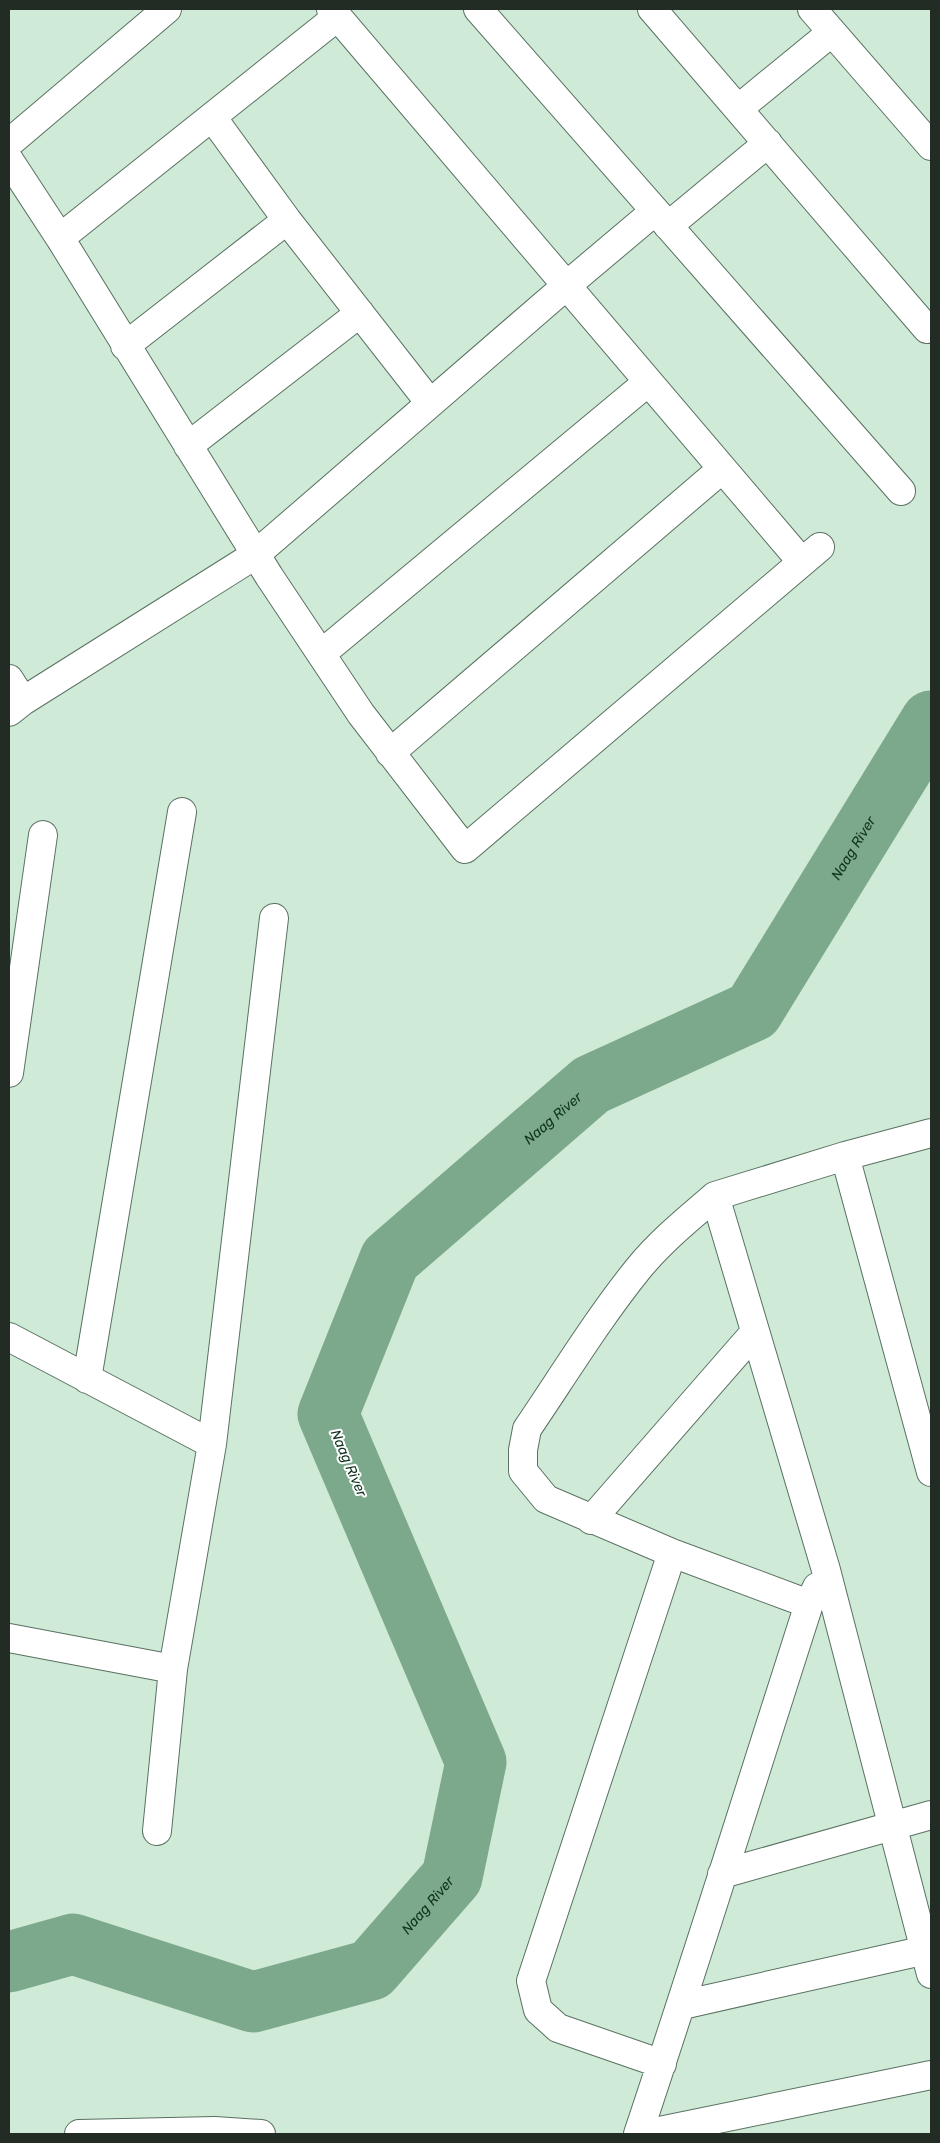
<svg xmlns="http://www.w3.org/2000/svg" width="940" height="2143" font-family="Rubik,sans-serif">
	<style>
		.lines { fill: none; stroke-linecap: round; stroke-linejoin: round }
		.river { stroke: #7ca88b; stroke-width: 61 }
		.street-casing { stroke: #597161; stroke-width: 30 }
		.street { stroke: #fff; stroke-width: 28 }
		.labels { text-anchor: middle; stroke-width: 4; stroke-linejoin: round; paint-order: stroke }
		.water-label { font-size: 14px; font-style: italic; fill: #0f331f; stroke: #fff }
	</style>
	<rect width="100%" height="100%" fill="#cfead7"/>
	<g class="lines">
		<path class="river" id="s1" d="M9,1962L73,1944L253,2002L371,1970L452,1877L476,1762L328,1414L390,1259L591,1085L753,1011L931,721"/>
		<defs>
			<path id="street" d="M331,9L802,562
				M478,9L901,491
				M652,9L927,329
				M812,9L931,146
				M738,109L832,32
				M212,117L287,220L430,403
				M9,143L167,9
				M9,160L60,238L269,576L361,714L465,849L820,547
				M668,226L768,143
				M60,238L337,17
				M125,346L287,220
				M188,446L360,313
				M321,654L648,382
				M9,679L23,701
				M9,712L23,701L255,555L566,286L655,211
				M390,753L722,469
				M9,1073L43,835
				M931,1133L845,1156L715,1196L826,1570L931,1974
				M845,1156L931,1472
				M715,1196C688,1219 660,1242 638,1269C597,1320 563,1376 527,1429L523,1450V1471L546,1499L672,1553L809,1604
				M9,1337L212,1444
				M87,1379L182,812
				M591,1520L755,1332
				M9,1638L173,1669
				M157,1831L173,1669L212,1444L274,918
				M722,1874L931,1815
				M682,2005L926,1950
				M662,2064L558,2028L538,2010L531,1981L672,1553
				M79,2134L215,2131L261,2134
				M638,2134C697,1958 752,1781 809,1604L817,1587
				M645,2134L931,2075"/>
		</defs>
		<use href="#street" class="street-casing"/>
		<use href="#street" class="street"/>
	</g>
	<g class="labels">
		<g class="water-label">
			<text dy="5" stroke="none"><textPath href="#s1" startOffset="1799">Naag River</textPath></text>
			<text dy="5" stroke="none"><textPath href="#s1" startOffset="1379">Naag River</textPath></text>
			<text transform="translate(349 1463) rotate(67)" y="5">Naag River</text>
			<text dy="5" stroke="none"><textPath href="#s1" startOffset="464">Naag River</textPath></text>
		</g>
	</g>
	<rect width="940" height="2143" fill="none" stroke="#222c25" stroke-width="20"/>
</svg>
